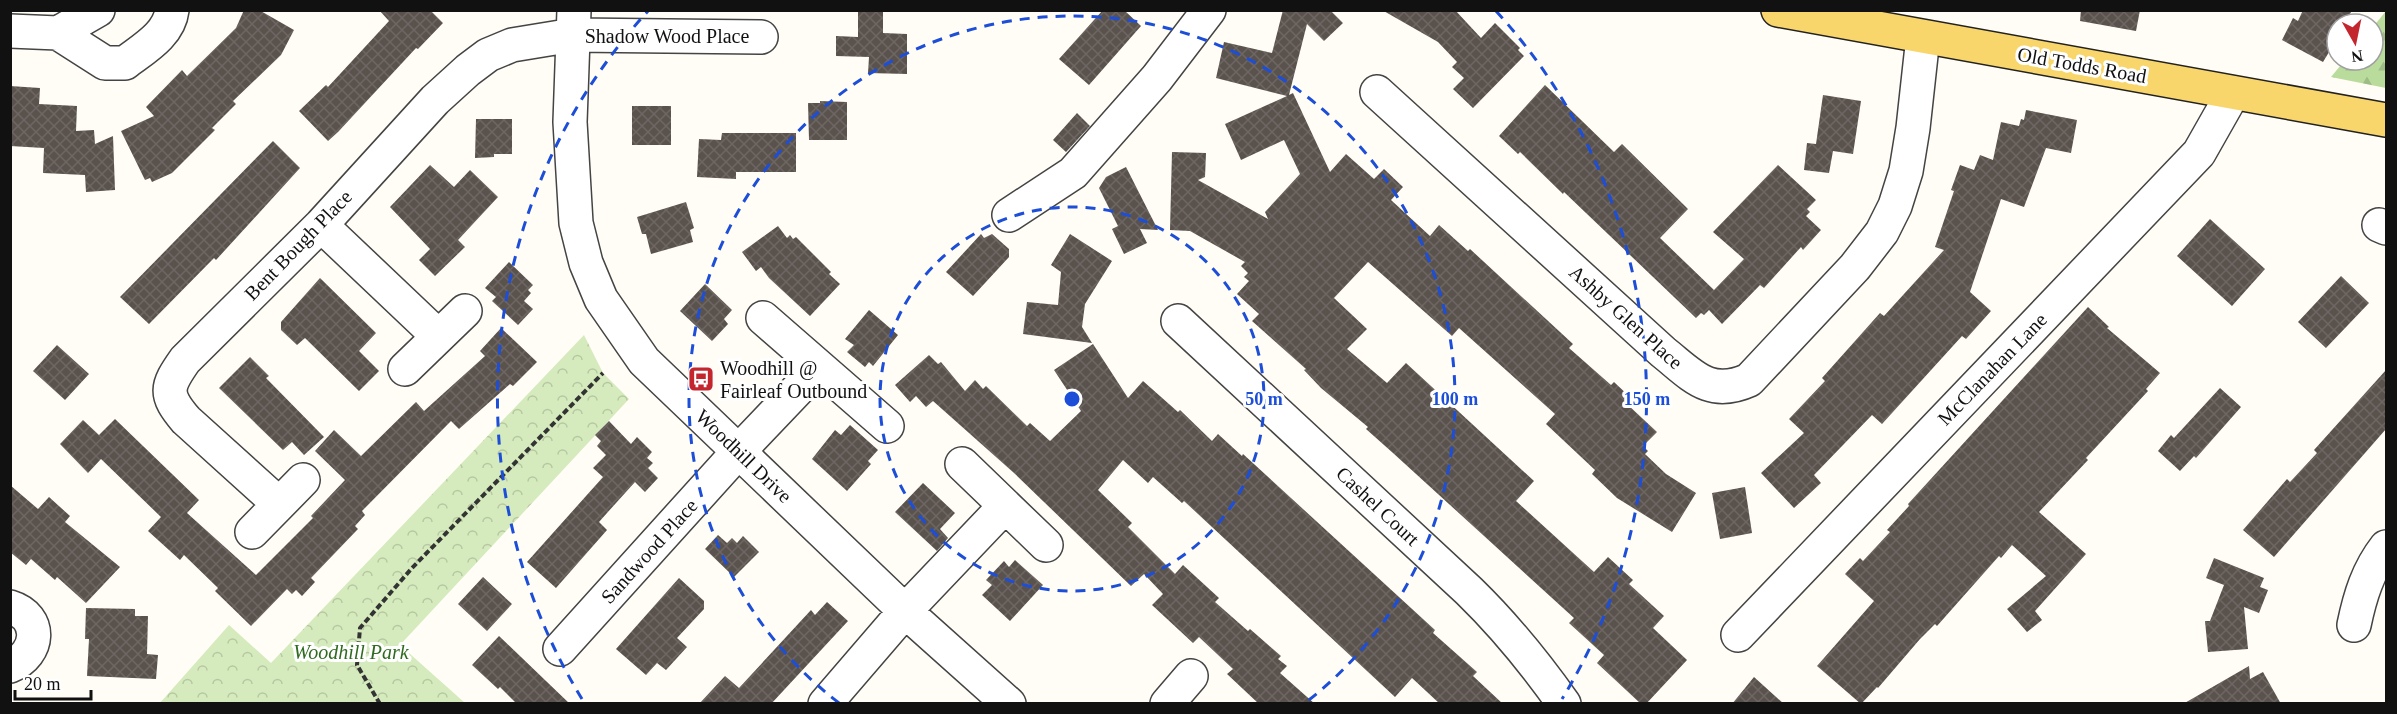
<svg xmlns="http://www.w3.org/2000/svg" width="2397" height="714" font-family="'Times New Roman',serif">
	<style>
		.forest { fill: url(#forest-firs) }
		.park { fill: url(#park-crowns) }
		.building { fill: url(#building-cross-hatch) }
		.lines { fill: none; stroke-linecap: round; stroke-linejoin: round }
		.minor-casing { stroke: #444; stroke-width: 36 }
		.major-casing { stroke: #222; stroke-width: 36 }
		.path { stroke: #333; stroke-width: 4; stroke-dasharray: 6 3; stroke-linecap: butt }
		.minor { stroke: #fff; stroke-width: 33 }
		.major { stroke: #f9d66b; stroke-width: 33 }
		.ring { fill: none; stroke: #1d4ed8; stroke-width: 3; stroke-dasharray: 10 8 }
		.labels { text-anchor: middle; stroke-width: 6; stroke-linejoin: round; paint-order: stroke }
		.street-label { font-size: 20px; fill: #111; stroke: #fff }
		.poi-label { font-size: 20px; fill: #111; stroke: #fff; text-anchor: start }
		.park-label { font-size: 20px; font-style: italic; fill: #2f6b1f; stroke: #fff }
		.centre { fill: #1d4ed8; stroke: #fff; stroke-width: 3 }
		.ring-label { font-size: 18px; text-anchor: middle; font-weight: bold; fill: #1d4ed8; stroke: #fff; stroke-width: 6; stroke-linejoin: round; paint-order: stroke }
	</style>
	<defs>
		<pattern id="forest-firs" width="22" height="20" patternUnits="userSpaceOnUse" patternTransform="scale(1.5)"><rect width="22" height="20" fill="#b9dc9c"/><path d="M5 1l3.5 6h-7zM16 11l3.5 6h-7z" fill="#9ebc85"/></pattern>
		<pattern id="park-crowns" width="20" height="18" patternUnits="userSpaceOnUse" patternTransform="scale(1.5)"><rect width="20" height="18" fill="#d5ebbd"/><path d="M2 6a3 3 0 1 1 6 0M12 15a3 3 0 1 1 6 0" fill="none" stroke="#b6c8a1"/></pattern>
		<pattern id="building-cross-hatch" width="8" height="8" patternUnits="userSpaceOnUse" patternTransform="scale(1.5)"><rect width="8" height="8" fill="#5a524d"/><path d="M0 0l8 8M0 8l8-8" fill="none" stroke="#6d6662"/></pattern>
	</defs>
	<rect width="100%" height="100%" fill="#fffdf5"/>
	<path class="forest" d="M2386,11V88L2331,77L2345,60H2373V27Z"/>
	<path class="park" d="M584,335L603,373L629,399L400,645L465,703L159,704L229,625L271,663Z"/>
	<path class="building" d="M244,10H259L294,30L281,55L233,101L236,104L212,128L215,130L172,173L152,182L150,178L145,180L121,131L154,116L146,107L182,70L187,76L236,28Z
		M379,10H430L443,23L418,49L416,48L338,132L328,141L299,111L326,85L328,87L389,21Z
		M858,10H883V33L907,34V74L868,73L869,57L836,56V36L858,37Z
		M1103,10H1124L1141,26L1089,85L1059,59Z
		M1283,10H1330L1343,23L1324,41L1307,24L1289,95L1293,93L1330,172L1346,154L1374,179L1384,169L1403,187L1391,200L1430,236L1439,225L1468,251L1470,249L1573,344L1569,348L1611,385L1614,382L1632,399L1627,404L1657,432L1643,446L1648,451L1645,454L1666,474L1696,493L1672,532L1617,498L1592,474L1595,470L1546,424L1555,414L1459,328L1452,336L1368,262L1334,298L1367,329L1347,349L1387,383L1406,363L1534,481L1516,501L1594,572L1608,557L1633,580L1629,584L1664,616L1653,628L1687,660L1646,704H1641L1597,663L1604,655L1569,623L1574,618L1393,453L1366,429L1368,427L1321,388L1304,370L1306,369L1252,321L1259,314L1237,294L1249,281L1244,277L1248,273L1241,266L1245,262L1190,231L1170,230L1172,152L1206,153L1205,177L1198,180L1268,219L1265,212L1300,174L1284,140L1241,160L1225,124L1287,96L1216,78L1224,42L1272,53Z
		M1382,10H1455L1481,38L1495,23L1520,48L1518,50L1524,56L1473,108L1453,89L1464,78L1452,67L1457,62L1438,42Z
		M2081,10H2140L2136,31L2080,21Z
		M2303,10H2352L2345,24H2337V39L2323,62L2282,40L2293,18L2298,21Z
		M1545,85L1614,152L1622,144L1688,209L1660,238L1714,290L1744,259L1713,232L1778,165L1816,200L1807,209L1810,212L1806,216L1821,230L1803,250L1801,247L1764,288L1760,285L1722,324L1709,310L1704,315L1701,313L1696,318L1564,192L1563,194L1520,152L1518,154L1499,136Z
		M10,86L40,88L39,104L77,106L76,131L94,130L95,144L113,136L115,190L86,192L85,175L43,173L44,148L10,146Z
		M1823,95L1861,101L1853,154L1833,151L1829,173L1804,170L1807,143L1816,144Z
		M820,101L847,102V140H809L808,103H820Z
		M632,106H671V145H632Z
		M2026,110L2077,120L2071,153L2046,148L2024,207L2001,199L1970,292L1991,311L1966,339L1962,336L1882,424L1872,415L1814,475L1821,483L1794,508L1761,473L1804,433L1789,419L1825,381L1822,378L1880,313L1884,316L1944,250L1935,247L1954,191L1951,190L1960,165L1974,170L1980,155L1993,160L2001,122L2019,126L2021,119L2024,120Z
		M1077,113L1090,126L1066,152L1053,140Z
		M476,119H512V154H494V157L475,158Z
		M722,133H796V172H736V179L697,177L699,139L721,140Z
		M273,141L300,168L216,260L214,258L149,324L120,297Z
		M430,165L454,187L470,170L498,197L458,240L465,247L435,276L419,260L430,249L390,207Z
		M1126,167L1158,230L1140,229L1147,243L1124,254L1112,229L1118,226L1099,188L1106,177Z
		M686,202L694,228L690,230L693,242L651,254L646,234H642L637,217Z
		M2210,219L2265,269L2232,306L2177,256Z
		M778,226L787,238L790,235L793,239L796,237L831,272L829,274L840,284L810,316L769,278L761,267L756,271L742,252Z
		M981,234L984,238L992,234L1009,249V257L973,296L946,272Z
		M1070,234L1112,261L1085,304L1082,327L1092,343L1023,334L1027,302L1058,305L1061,272L1051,265Z
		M509,262L533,285L528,290L531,293L524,301L533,309L518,325L492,301L496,297L485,288Z
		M2341,276L2369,303L2326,348L2298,322Z
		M320,278L376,333L359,351L379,371L359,391L305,338L297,345L281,330V322Z
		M705,284L732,310L724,319L728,324L712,341L680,311Z
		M2088,307L2109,327L2107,328L2160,373L2146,389L2148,391L2086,458L2088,460L2039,512L2086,554L2035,611L2042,620L2027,632L2007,609L2046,576L2012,545L2001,558L1999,556L1937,626L1935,624L1920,639L1878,688L1877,687L1861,704L1817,666L1874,601L1845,574L1860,558L1863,561L1890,532L1887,530L1909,506L1908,504Z
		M869,310L898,335L873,366L869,362L865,367L847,352L854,345L845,339Z
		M501,328L537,362L513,386L510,384L459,429L451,421L362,511L365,515L355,526L358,529L311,578L315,582L302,596L296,590L292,594L287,589L251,626L215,591L218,588L184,555L180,560L148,531L161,517L101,459L88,473L60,444L83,420L99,435L115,419L199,500L187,513L256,575L313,518L311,516L345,480L315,451L334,430L361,456L416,402L424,411L485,356L480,351Z
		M1093,344L1128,398L1143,381L1178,412L1180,410L1212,441L1218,434L1242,456L1243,454L1435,630L1433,633L1477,672L1473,676L1503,704H1440L1412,678L1395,697L1184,501L1182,503L1153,477L1148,483L1123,460L1098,490L1132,523L1128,527L1175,574L1183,565L1219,598L1215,602L1248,631L1250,629L1281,656L1278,659L1287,666L1280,673L1315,704H1259L1227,674L1233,669L1199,637L1193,643L1152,605L1163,594L1144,574L1131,586L1014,473L933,401L926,407L916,396L910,402L895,385L929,355L938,364L941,362L965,391L975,380L983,389L986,386L1027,426L1030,423L1050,441L1081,411L1054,370Z
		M57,345L89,374L65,400L33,371Z
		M250,357L269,376L266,378L324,437L304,455L292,442L283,450L219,388Z
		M2386,370V429L2274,557L2243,530L2287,479L2290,482L2317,453L2314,450Z
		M2220,388L2241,407L2196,458L2194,456L2180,471L2158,451L2171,435L2174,438Z
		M609,421L631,444L637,437L652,452L647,458L653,463L648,468L658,478L645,492L635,482L607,513L599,522L607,530L556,588L527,562L603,477L593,468L606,455L597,446L601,441L595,435Z
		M850,425L878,450L868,461L871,464L847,491L812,459L835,430L841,435Z
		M923,483L955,513L940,529L948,538L937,551L895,512Z
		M10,485L38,509L49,497L70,516L65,522L120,567L86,603L57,577L55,580L31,559L26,565L10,552Z
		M1745,487L1752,533L1720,539L1712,493Z
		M718,535L727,543L732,538L737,543L743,536L759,552L734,577L705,549Z
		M2214,558L2264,578L2260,587L2268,590L2259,613L2244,607L2248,649L2208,652L2205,621H2210L2224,585L2206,578Z
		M1015,560L1043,585L1010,621L982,595L992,585L986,580L1004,561L1009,567Z
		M483,577L512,604L487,631L458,604Z
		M679,578L704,601V609L677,638L687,647L666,670L657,663L646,675L616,649Z
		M827,602L848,621L771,704H699L725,676L739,688L811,610L815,615Z
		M86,608L135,609V616H148L147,654L158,655L156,679L87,676L89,639H85Z
		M499,636L546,681L570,704H517L500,687L498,689L472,665Z
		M2249,666L2250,679L2263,672L2281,704H2183Z
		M1754,677L1784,704H1732Z"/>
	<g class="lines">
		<defs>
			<path id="minor" d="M574,10L570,122L576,223L586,263L601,299L644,361L905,611L1009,704
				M10,31L58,33L105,63H125C143,49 169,35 172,10
				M58,33L98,10
				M1377,92L1663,352C1692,375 1709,398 1749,380L1855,267L1882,232L1895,206L1906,171L1913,128L1923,37
				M1009,215L1073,173L1157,78L1209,10
				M321,225L438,336
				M2379,225L2386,228
				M763,318L887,426
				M1178,321L1469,591C1505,626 1535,663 1564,704
				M405,369L465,311
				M962,464L1046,545
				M279,504L186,420C164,394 166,387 185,360L321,225L435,100L468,70L488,55L512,45L573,35L761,37
				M252,532L303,480
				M10,607C43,617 40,654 10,666
				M2354,625C2360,596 2368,570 2386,547
				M1738,635L2199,153L2233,93
				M560,649L738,452L819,367
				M825,704L905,611L1005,506
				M1167,704L1191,676"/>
			<path id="major" d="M1778,10L2386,120"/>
		</defs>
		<use href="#minor" class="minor-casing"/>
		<use href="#major" class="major-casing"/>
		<path class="path" d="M380,704L357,665L360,628L412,568L603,373"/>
		<use href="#minor" class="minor"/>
		<use href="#major" class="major"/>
	</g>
	<g class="ring">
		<circle cx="1072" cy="399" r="192"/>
		<path d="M839 703A383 383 0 1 1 1305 703"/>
		<path d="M582 699A575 575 0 0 1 648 11M1496 11A575 575 0 0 1 1562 699"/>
	</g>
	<defs>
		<symbol id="bus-square" viewBox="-11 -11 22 22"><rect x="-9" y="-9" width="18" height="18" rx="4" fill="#c4262e" stroke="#fff"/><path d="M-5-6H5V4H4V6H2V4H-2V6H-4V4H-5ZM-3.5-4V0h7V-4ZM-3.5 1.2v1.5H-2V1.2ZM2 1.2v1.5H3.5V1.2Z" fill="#fff"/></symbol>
	</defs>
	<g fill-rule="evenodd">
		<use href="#bus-square" x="686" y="364" width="30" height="30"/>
	</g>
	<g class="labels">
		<g class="street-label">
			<text x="667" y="43">Shadow Wood Place</text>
			<text transform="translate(2082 65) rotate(10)" y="7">Old Todds Road</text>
			<text transform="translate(298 245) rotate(-46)" y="7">Bent Bough Place</text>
			<text transform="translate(1626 317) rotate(42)" y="7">Ashby Glen Place</text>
			<text transform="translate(1992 369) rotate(-46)" y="7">McClanahan Lane</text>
			<text transform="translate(744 456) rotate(44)" y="7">Woodhill Drive</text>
			<text transform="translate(1378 506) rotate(43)" y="7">Cashel Court</text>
			<text transform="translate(649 551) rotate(-48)" y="7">Sandwood Place</text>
		</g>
		<g class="poi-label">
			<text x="720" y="375">Woodhill @<tspan x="720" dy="23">Fairleaf Outbound</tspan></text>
		</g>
		<g class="park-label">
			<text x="351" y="659">Woodhill Park</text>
		</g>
	</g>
	<circle cx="1072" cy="399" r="9" class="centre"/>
	<g class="ring-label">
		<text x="1264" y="405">50 m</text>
		<text x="1455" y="405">100 m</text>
		<text x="1647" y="405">150 m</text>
	</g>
	<rect width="2397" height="714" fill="none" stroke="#111111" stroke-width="24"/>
	<g transform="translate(2355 42) rotate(171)"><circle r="28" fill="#ffffff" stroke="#a0a0a0" stroke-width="1.5"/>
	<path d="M0-4.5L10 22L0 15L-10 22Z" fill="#c4262e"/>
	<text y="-9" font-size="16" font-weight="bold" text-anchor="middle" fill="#111111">N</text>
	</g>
	<path d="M15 690v9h76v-9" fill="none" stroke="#111111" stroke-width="3"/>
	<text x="24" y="690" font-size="18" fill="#111111" stroke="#ffffff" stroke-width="4.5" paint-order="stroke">20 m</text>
</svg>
